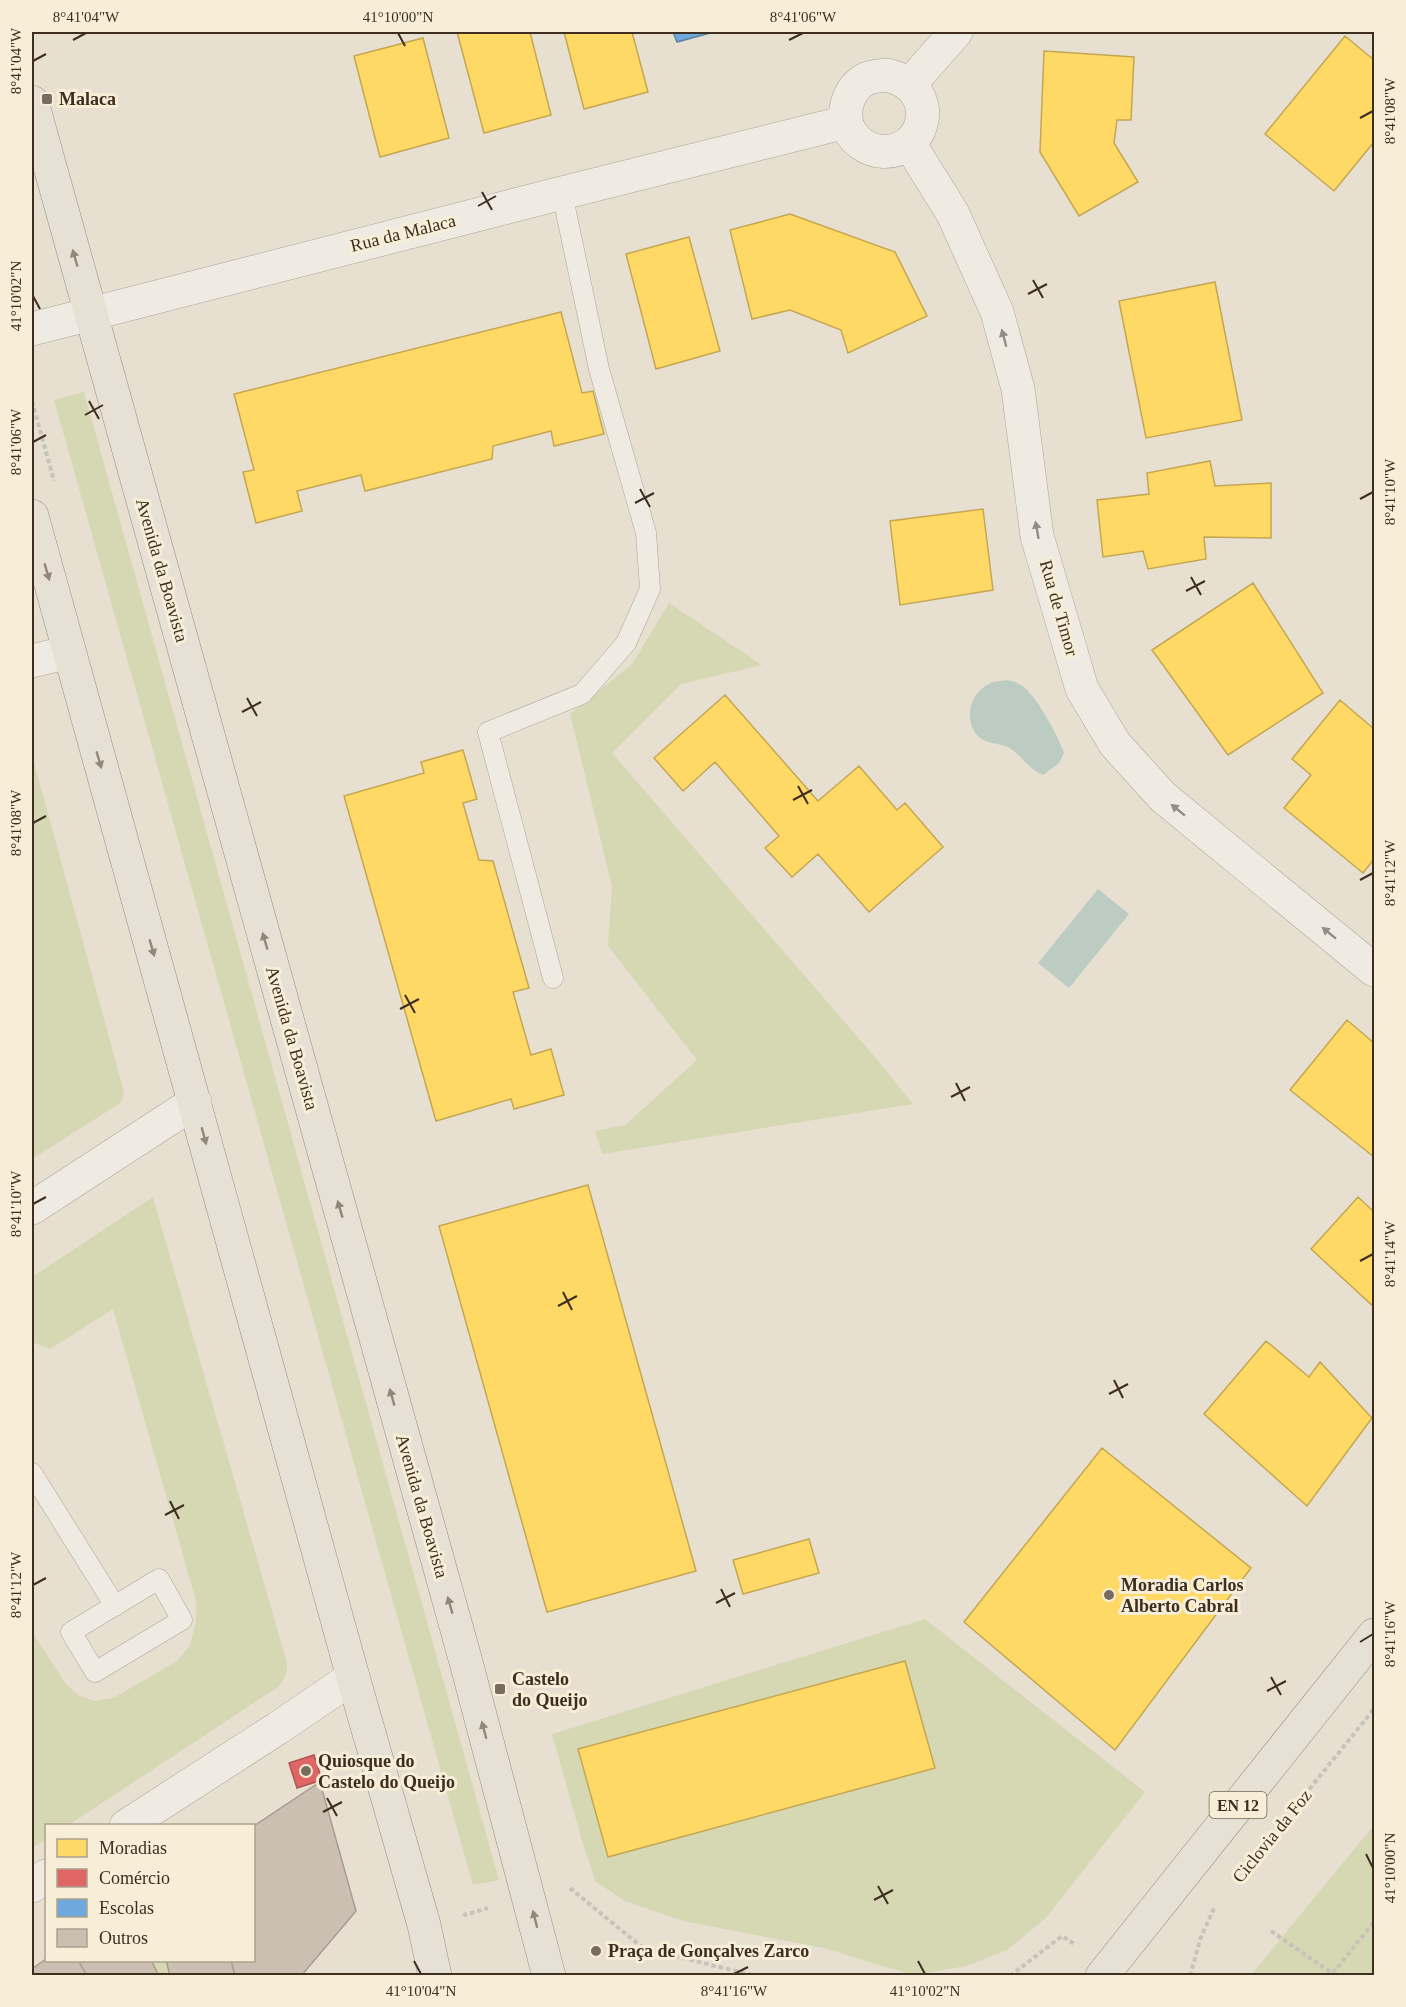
<svg xmlns="http://www.w3.org/2000/svg" width="1406" height="2007" font-family="Georgia,serif">
	<style>
		.green { fill: #d6d7b3 }
		.water { fill: #bcccc2 }
		.homes { fill: #ffd966; stroke: #c5a651; stroke-width: 1.5 }
		.shops { fill: #e06666; stroke: #af5551; stroke-width: 1.5 }
		.schools { fill: #6fa8dc; stroke: #6083a4; stroke-width: 1.5 }
		.building { fill: #cbbfb2; stroke: #a89c90; stroke-width: 1.5 }
		.lines { fill: none; stroke-linecap: round; stroke-linejoin: round }
		.lane-casing { stroke: #ada599; stroke-width: 21 }
		.street-casing { stroke: #ada599; stroke-width: 34 }
		.primary-casing { stroke: #928b80; stroke-width: 34 }
		.path { stroke: #c8c2b9; stroke-width: 4; stroke-dasharray: 4.5 3; stroke-linecap: butt }
		.lane { stroke: #efebe3; stroke-width: 20 }
		.street { stroke: #efebe3; stroke-width: 33 }
		.primary { stroke: #e6e1d4; stroke-width: 33 }
		.oneway { fill: #92887a }
		.oneway2 { fill: #968c82 }
		.ticks { fill: none; stroke: #3d2e20; stroke-width: 2 }
		.poi-dot { fill: #786c5e; stroke: #f7eed8; stroke-width: 2 }
		.labels { text-anchor: middle; stroke-width: 6; stroke-linejoin: round; paint-order: stroke }
		.shield { fill: #f7eed8; stroke: #756857; stroke-width: 1.5 }
		.shield-label { font-size: 16px; font-weight: bold; fill: #3d2e20 }
		.poi-label { font-size: 18px; font-weight: bold; fill: #3d2e20; stroke: #f7eed8; text-anchor: start }
		.street-label { font-size: 18px; fill: #3d2e20; stroke: #f7eed8 }
		.neatline { fill: none; stroke: #3d2e20; stroke-width: 2 }
		.ticks-label { font-size: 15px; text-anchor: middle; fill: #3d2e20 }
	</style>
	<rect width="100%" height="100%" fill="#e7e0d1"/>
	<path class="green" d="M84,392L499,1880L473,1885L54,400Z
		M669,603L762,665L681,684L612,753L875,1057L913,1104L602,1154L595,1131L625,1125L697,1060L608,946L612,886L570,714L632,664Z
		M32,755L124,1092L122,1101L116,1106L32,1159Z
		M153,1197L287,1663C287,1674 285,1679 278,1687L78,1819L68,1825L46,1826V1839L32,1848V1632L66,1684L78,1695L94,1701L113,1698L177,1661L190,1645L196,1621V1601L113,1309L50,1349L32,1342V1277Z
		M925,1619L1145,1792L1045,1919L1007,1950L966,1966L915,1975L882,1966L824,1948L683,1921L625,1901L596,1882L582,1841L552,1734Z
		M1374,1825V1975H1251Z
		M151,1961H166L170,1975H159Z"/>
	<path class="water" d="M1007,680C1011,681 1017,682 1021,685C1036,694 1058,736 1064,753L1059,763L1043,775C1027,768 1024,758 1011,749C1001,742 986,745 977,735C962,717 972,690 993,682C997,681 1003,681 1007,680Z
		M1098,889L1129,914L1069,988L1038,963Z"/>
	<path class="homes" d="M457,32H530L551,115L484,133Z
		M564,32H632L648,92L584,109Z
		M1345,36L1374,60V142L1334,191L1265,134Z
		M423,38L449,138L380,157L354,56Z
		M1044,51L1134,57L1131,120H1117L1114,143L1138,182L1079,216L1040,152Z
		M790,214L895,252L927,316L848,353L841,330L790,310L752,319L730,230Z
		M689,237L720,351L656,369L626,254Z
		M1215,282L1242,420L1146,438L1119,301Z
		M561,312L582,393L593,391L604,434L554,446L551,431L493,446L492,459L365,491L361,475L297,491L302,511L256,523L243,472L254,470L234,394Z
		M1210,461L1215,486L1271,483V538L1204,537L1206,559L1148,569L1143,551L1103,557L1097,500L1149,494L1147,473Z
		M983,509L993,590L900,605L890,521Z
		M1253,583L1323,693L1228,755L1152,650Z
		M725,695L818,801L859,766L897,810L905,803L943,847L869,912L818,854L792,877L765,848L779,836L715,762L683,791L654,758Z
		M1340,700L1374,729V859L1363,873L1284,808L1311,775L1292,759Z
		M463,750L477,799L463,803L479,860L493,861L529,988L513,992L531,1055L551,1049L564,1095L514,1109L511,1099L436,1121L344,796L424,773L421,762Z
		M1347,1020L1374,1043V1157L1290,1090Z
		M588,1185L696,1571L547,1612L439,1226Z
		M1358,1197L1374,1212V1307L1311,1249Z
		M1266,1341L1309,1377L1320,1362L1372,1418L1307,1506L1204,1414Z
		M1102,1448L1251,1568L1115,1750L964,1622Z
		M809,1539L819,1573L743,1594L733,1560Z
		M905,1661L935,1768L608,1857L578,1749Z"/>
	<path class="shops" d="M314,1755L322,1780L297,1788L289,1763Z"/>
	<path class="schools" d="M673,32H714L677,42Z"/>
	<path class="building" d="M320,1782L356,1911L301,1976H235L231,1960H254V1826Z
		M46,1959L78,1960L87,1976H32V1969Z
		M78,1960H151L159,1976H87Z
		M166,1960H231L235,1976H170Z"/>
	<g class="lines">
		<defs>
			<path id="lane" d="M553,978L488,732L582,694L626,643L650,589L646,533L599,369L562,193
				M32,1473L115,1606
				M159,1579L182,1620L95,1672L71,1632Z"/>
			<path id="street" d="M887,75C945,89 925,158 878,151C867,149 857,142 851,133C840,116 847,91 864,80C871,76 879,76 887,75Z
				M910,84L956,32
				M909,143L953,214L997,312L1018,389L1037,536L1082,689L1115,744L1163,797L1374,970
				M32,329L562,193L846,122
				M32,661L69,652
				M32,1208L195,1102
				M126,1826L278,1728L353,1677
				M32,1886L46,1876"/>
			<path id="primary" d="M32,102L466,1662L549,1976
				M32,516L353,1677L424,1925L435,1976
				M1102,1976L1374,1635"/>
		</defs>
		<use href="#lane" class="lane-casing"/>
		<use href="#street" class="street-casing"/>
		<use href="#primary" class="primary-casing"/>
		<path class="path" d="M32,401L54,481
			M1248,1865L1374,1709
			M570,1888L643,1948L756,1976
			M464,1913L465,1915L488,1908
			M1271,1931L1336,1976
			M1333,1973L1374,1922
			M1010,1976L1062,1936L1074,1944
			M1190,1976L1201,1937L1215,1906"/>
		<use href="#lane" class="lane"/>
		<use href="#street" class="street"/>
		<use href="#primary" class="primary"/>
	</g>
	<defs><path id="oneway-solid" d="M-6-.8H1V-3.2L6.5 0L1 3.2V.8H-6Z" transform="scale(1.5)"/></defs>
	<g class="oneway">
		<use href="#oneway-solid" transform="translate(75 258) rotate(-106)"/>
		<use href="#oneway-solid" transform="translate(47 572) rotate(74)"/>
		<use href="#oneway-solid" transform="translate(99 760) rotate(74)"/>
		<use href="#oneway-solid" transform="translate(265 941) rotate(-106)"/>
		<use href="#oneway-solid" transform="translate(152 948) rotate(74)"/>
		<use href="#oneway-solid" transform="translate(204 1136) rotate(75)"/>
		<use href="#oneway-solid" transform="translate(340 1209) rotate(-106)"/>
		<use href="#oneway-solid" transform="translate(392 1397) rotate(-106)"/>
		<use href="#oneway-solid" transform="translate(450 1605) rotate(-106)"/>
		<use href="#oneway-solid" transform="translate(484 1730) rotate(-105)"/>
		<use href="#oneway-solid" transform="translate(535 1919) rotate(-104)"/>
	</g>
	<g class="oneway2">
		<use href="#oneway-solid" transform="translate(1004 338) rotate(-105)"/>
		<use href="#oneway-solid" transform="translate(1037 530) rotate(-100)"/>
		<use href="#oneway-solid" transform="translate(1178 810) rotate(-141)"/>
		<use href="#oneway-solid" transform="translate(1329 933) rotate(-141)"/>
	</g>
	<path class="ticks" d="M398,33L405,46M73,40L86,33M789,40L803,33M33,61L46,54M1360,118L1373,111M482,192L492,210M478,206L496,196M1033,280L1043,298M1028,294L1047,284M33,296L40,309M89,401L99,419M85,415L103,405M33,442L46,435M640,489L650,507M1360,499L1373,492M635,503L654,493M1191,577L1201,595M1186,591L1205,581M247,698L257,716M242,712L261,702M798,786L808,804M793,800L812,790M33,823L46,816M1360,880L1373,873M405,995L415,1013M400,1009L419,999M956,1083L965,1101M951,1097L970,1087M33,1204L46,1197M1360,1261L1373,1254M563,1292L572,1310M558,1306L577,1296M1114,1380L1123,1398M1109,1394L1128,1384M170,1501L179,1519M165,1515L184,1505M33,1585L46,1578M721,1589L730,1607M716,1603L735,1593M1360,1642L1373,1634M1271,1677L1281,1695M1267,1691L1286,1681M327,1798L337,1816M323,1812L342,1802M1366,1854L1373,1868M878,1886L888,1904M874,1900L893,1890M414,1961L421,1974M918,1961L925,1974M734,1974L748,1967"/>
	<g class="poi-dot">
		<rect x="41" y="93" width="12" height="12" rx="3"/>
		<circle cx="1109" cy="1595" r="6"/>
		<rect x="494" y="1683" width="12" height="12" rx="3"/>
		<circle cx="306" cy="1771" r="6"/>
		<circle cx="596" cy="1951" r="6"/>
	</g>
	<g class="labels">
		<rect class="shield" x="1209.5" y="1792" width="57" height="26" rx="4.5"/>
		<g class="shield-label">
			<text x="1238" y="1811">EN 12</text>
		</g>
		<g class="poi-label">
			<text x="59" y="105">Malaca</text>
			<text x="1121" y="1591">Moradia Carlos<tspan x="1121" dy="21">Alberto Cabral</tspan></text>
			<text x="512" y="1685">Castelo<tspan x="512" dy="21">do Queijo</tspan></text>
			<text x="318" y="1767">Quiosque do<tspan x="318" dy="21">Castelo do Queijo</tspan></text>
			<text x="608" y="1957">Praça de Gonçalves Zarco</text>
		</g>
		<g class="street-label">
			<text transform="translate(403 233) rotate(-14)" y="6">Rua da Malaca</text>
			<text transform="translate(162 570) rotate(74)" y="6">Avenida da Boavista</text>
			<text transform="translate(1059 608) rotate(74)" y="6">Rua de Timor</text>
			<text transform="translate(292 1038) rotate(74)" y="6">Avenida da Boavista</text>
			<text transform="translate(422 1506) rotate(74)" y="6">Avenida da Boavista</text>
			<text transform="translate(1272 1836) rotate(-51)" y="6">Ciclovia da Foz</text>
		</g>
	</g>
	<rect width="1406" height="2007" fill="none" stroke="#f7eed8" stroke-width="66"/>
	<rect x="45" y="1824" width="210" height="138" fill="#f7eed8" stroke="#ada18e" stroke-width="1.5"/>
	<rect x="57" y="1839" width="30" height="18" fill="#ffd966" stroke="#ada18e" stroke-width="1.5"/>
	<text x="99" y="1854" font-size="18" fill="#3d2e20">Moradias</text>
	<rect x="57" y="1869" width="30" height="18" fill="#e06666" stroke="#ada18e" stroke-width="1.5"/>
	<text x="99" y="1884" font-size="18" fill="#3d2e20">Comércio</text>
	<rect x="57" y="1899" width="30" height="18" fill="#6fa8dc" stroke="#ada18e" stroke-width="1.5"/>
	<text x="99" y="1914" font-size="18" fill="#3d2e20">Escolas</text>
	<rect x="57" y="1929" width="30" height="18" fill="#cbbfb2" stroke="#ada18e" stroke-width="1.5"/>
	<text x="99" y="1944" font-size="18" fill="#3d2e20">Outros</text>
	<rect x="33" y="33" width="1340" height="1941" class="neatline"/>
	<g class="ticks-label">
		<text x="86" y="22">8°41'04"W</text>
		<text x="398" y="22">41°10'00"N</text>
		<text x="803" y="22">8°41'06"W</text>
		<text transform="translate(16 61) rotate(-90)" y="5">8°41'04"W</text>
		<text transform="translate(1390 111) rotate(-90)" y="5">8°41'08"W</text>
		<text transform="translate(16 296) rotate(-90)" y="5">41°10'02"N</text>
		<text transform="translate(16 442) rotate(-90)" y="5">8°41'06"W</text>
		<text transform="translate(1390 492) rotate(-90)" y="5">8°41'10"W</text>
		<text transform="translate(16 823) rotate(-90)" y="5">8°41'08"W</text>
		<text transform="translate(1390 873) rotate(-90)" y="5">8°41'12"W</text>
		<text transform="translate(16 1204) rotate(-90)" y="5">8°41'10"W</text>
		<text transform="translate(1390 1254) rotate(-90)" y="5">8°41'14"W</text>
		<text transform="translate(16 1585) rotate(-90)" y="5">8°41'12"W</text>
		<text transform="translate(1390 1634) rotate(-90)" y="5">8°41'16"W</text>
		<text transform="translate(1390 1868) rotate(-90)" y="5">41°10'00"N</text>
		<text x="421" y="1996">41°10'04"N</text>
		<text x="734" y="1996">8°41'16"W</text>
		<text x="925" y="1996">41°10'02"N</text>
	</g>
</svg>
